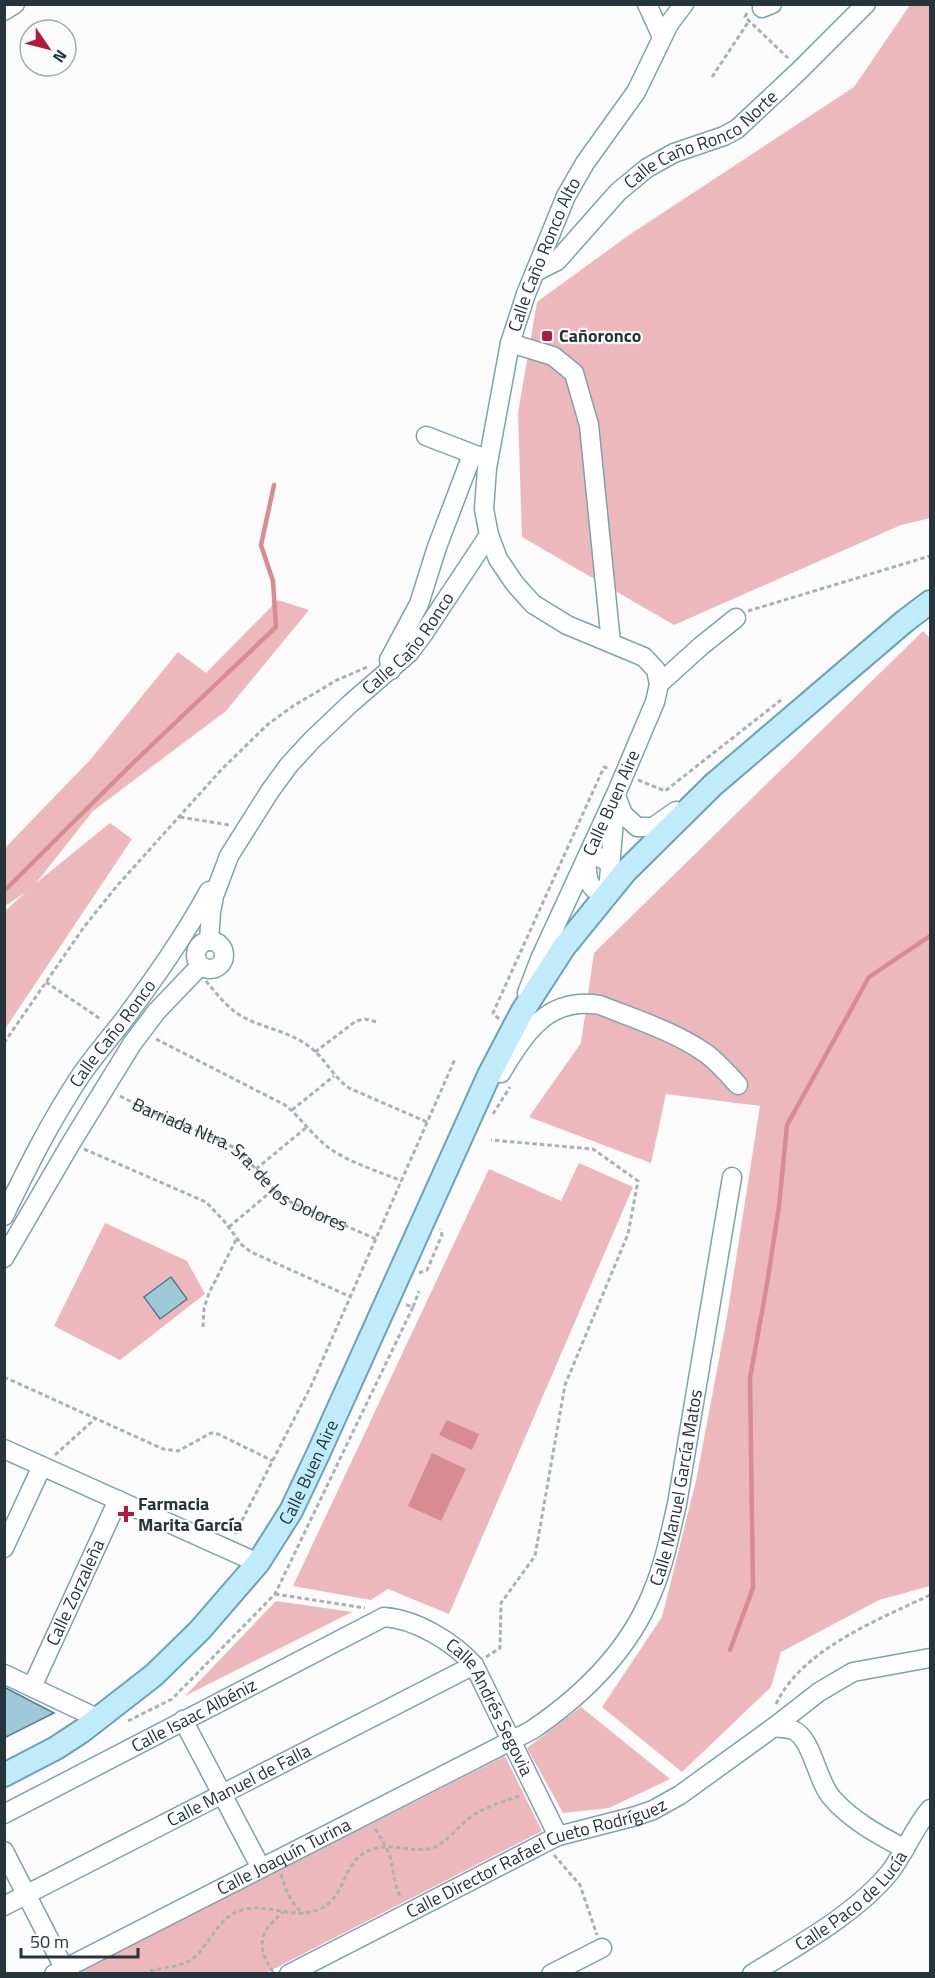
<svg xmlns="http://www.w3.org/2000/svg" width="935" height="1978" font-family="'Titillium Web',sans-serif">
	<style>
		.green { fill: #ecb8bb }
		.water { fill: #d78c91 }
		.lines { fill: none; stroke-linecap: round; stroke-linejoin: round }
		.stream { stroke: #d78c91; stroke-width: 4.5 }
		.building { fill: #9fc8d9; stroke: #577d8c; stroke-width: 1.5 }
		.minor-casing { stroke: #7ca3b3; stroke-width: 21 }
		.major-casing { stroke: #6da2b6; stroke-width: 26 }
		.path { stroke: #abb1b3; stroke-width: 3; stroke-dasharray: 4.5 3; stroke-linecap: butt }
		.minor { stroke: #fff; stroke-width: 18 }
		.major { stroke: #bfebfb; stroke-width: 22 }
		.poi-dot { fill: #ae1b3f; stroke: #fbfbfb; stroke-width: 2 }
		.labels { text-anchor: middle; stroke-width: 4.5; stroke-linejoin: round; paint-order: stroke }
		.street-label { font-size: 18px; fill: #25353b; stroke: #fbfbfb }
		.poi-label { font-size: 18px; font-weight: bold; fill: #25353b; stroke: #fbfbfb; text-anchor: start }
	</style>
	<rect width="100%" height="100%" fill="#fbfbfb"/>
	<path class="green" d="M910,5H930V518L901,525L674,625L522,537L518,413L537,302L629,235L854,87Z
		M278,600L309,610L226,711L93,811L36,883L110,823L132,839L5,1029V911L26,892L5,906V848L90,760L178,652L206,673Z
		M923,631L930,638V1586L879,1600L781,1652L771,1687L682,1772L602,1707L662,1617L696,1481L727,1317L760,1106L666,1094L651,1163L529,1117L581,1043L594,953Z
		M579,1163L633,1187L449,1614L388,1589L371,1600L293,1586L489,1169L561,1201Z
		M105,1223L187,1261L205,1294L120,1360L54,1326Z
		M276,1601L352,1612L185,1696Z
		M581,1707L670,1779L609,1808L563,1813L527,1748Z
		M505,1756L542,1831L266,1973H77Z"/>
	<path class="water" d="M447,1420L479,1434L472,1450L439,1435Z
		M432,1453L466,1469L441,1521L408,1506Z"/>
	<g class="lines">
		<path class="stream" d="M4,891L135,761L276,627L273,581L261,545L274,485
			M730,1650L753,1588L750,1378L767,1284L779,1206L787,1125L869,977L930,936"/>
	</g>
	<path class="building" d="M171,1277L187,1299L160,1319L144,1297Z
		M4,1687L54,1713L4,1738Z"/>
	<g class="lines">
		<defs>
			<g id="minor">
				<path d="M647,4L662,37"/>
				<path d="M762,8L772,4"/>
				<path d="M4,11L15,4"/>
				<path id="s2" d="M535,272L557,261L618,192L647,168L674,153L724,136L737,129L800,70L866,4"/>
				<path d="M510,343L553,356L574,373L589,425L611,643"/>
				<path d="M426,436L486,459"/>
				<path d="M391,670L389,660L419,604L437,547L469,463"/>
				<path d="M659,684L701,646L736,618"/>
				<path d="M616,796L623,814L637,827H653L676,811"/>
				<path d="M610,863L599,857L586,859C588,882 586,884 605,898L609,880L615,808"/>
				<circle cx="210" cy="955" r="14"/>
				<path id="s3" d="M209,941L211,912L214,896L229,856L270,791L289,765L312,740L351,703L409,653L424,633L489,535"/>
				<path id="s4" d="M527,993L540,959L616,794L655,702L659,684L656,670L644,657L567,625L533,604L515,584L498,559L489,535L484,509L487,468L510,343L526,294L566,196L585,163L636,92L669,24L684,4"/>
				<path d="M501,1073C525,1033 548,996 600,1005C635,1019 673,1031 704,1052C717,1061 727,1073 738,1085"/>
				<path id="s5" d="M4,1216C27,1168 51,1120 81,1075C94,1056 109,1039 123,1021C154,979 184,937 209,891"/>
				<path d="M4,1258L71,1143L132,1044L156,1012L200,966"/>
				<path d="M4,1449L258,1563"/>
				<path d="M4,1548L42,1466"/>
				<path d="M4,1674L99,1719"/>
				<path id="s6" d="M32,1687L118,1500"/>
				<path d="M183,1720L261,1868"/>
				<path d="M774,1727C780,1728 787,1728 793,1730C813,1739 816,1780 832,1798C852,1821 879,1835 905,1849"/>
				<path id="s7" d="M4,1814L384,1617C416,1619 453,1642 474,1665L558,1836"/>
				<path d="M4,1851L64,1968"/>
				<path id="s8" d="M4,1906L474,1665"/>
				<path id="s9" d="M54,1974L532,1730C582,1696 629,1650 652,1593C664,1565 670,1534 677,1504L732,1177"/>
				<path id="s10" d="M289,1974L558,1836L636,1816L653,1810L680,1795L774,1727L819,1692L853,1672L930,1658"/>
				<path d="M551,1974L602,1948"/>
				<path id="s11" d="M752,1974C798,1945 856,1914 890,1872C905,1852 914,1828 930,1809"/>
			</g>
			<g id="major">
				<path id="s12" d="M4,1775L56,1748L82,1731L154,1675L200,1630L258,1563L291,1511L318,1454L489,1075L522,1012L564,947L625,872L713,785L905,621L930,602"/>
			</g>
		</defs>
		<use href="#minor" class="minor-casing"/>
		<use href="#major" class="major-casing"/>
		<g class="path">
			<path d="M747,13L745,17L788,58"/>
			<path d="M712,77L749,21"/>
			<path d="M748,611L930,556"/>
			<path d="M638,780L665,791L781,700"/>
			<path d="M180,817L229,825"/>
			<path d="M206,981C217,994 227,1008 243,1017C263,1028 288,1031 307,1045C324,1056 332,1076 349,1088L427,1122"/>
			<path d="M46,982L102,1020"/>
			<path d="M499,1019L493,1013L604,767L610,769"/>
			<path d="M156,1039L285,1105C300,1117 313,1136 329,1148C350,1163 378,1171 402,1181"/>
			<path d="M4,1043L84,927L116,887L221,770L267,725L293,706L337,680L367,667"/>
			<path d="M315,1052L356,1021L365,1019L377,1022"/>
			<path id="s1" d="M120,1096L145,1109L224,1142L236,1149L244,1156L278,1194L288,1201L376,1239"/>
			<path d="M292,1110L334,1076"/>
			<path d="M493,1114L510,1087"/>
			<path d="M84,1149L206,1202L224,1221L242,1245L251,1252L351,1297"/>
			<path d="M256,1169L308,1126"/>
			<path d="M229,1227L274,1189"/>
			<path d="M419,1273L427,1270L442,1235L440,1229"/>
			<path d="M413,1307L419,1291"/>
			<path d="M203,1327L204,1308L209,1293L237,1238"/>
			<path d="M4,1377L163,1449L178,1451L211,1433L218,1434L273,1461"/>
			<path d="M55,1455L96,1418"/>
			<path d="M235,1534L311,1386L455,1059"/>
			<path d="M275,1594L365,1608"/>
			<path d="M486,1657L500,1648L501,1603L535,1556L565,1385L628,1234L638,1181L593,1149L491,1140"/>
			<path d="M776,1704C802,1649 878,1620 930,1595"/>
			<path d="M128,1721L172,1699L275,1594L413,1307L404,1304"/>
			<path d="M375,1829C381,1839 388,1849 391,1860C394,1874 394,1885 401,1898"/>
			<path d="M554,1855L580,1885L597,1935"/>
			<path d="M281,1874C285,1890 291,1902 303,1914"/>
			<path d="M273,1972C255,1945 260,1932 283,1912"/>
			<path d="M143,1974C161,1965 183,1970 198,1954C212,1939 221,1915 242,1910C269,1902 294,1922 322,1908C346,1895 343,1863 366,1852C389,1840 412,1854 433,1848C446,1843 460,1824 472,1816C487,1806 505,1801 522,1795"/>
		</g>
		<use href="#minor" class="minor"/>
		<use href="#major" class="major"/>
	</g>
	<g class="poi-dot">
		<rect x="541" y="330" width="12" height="12" rx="3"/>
		<path d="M123 1505h6v6h6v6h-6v6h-6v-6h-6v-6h6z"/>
	</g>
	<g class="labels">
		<g class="street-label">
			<text dy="6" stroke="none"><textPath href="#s2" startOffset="216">Calle Caño Ronco Norte</textPath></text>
			<text dy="6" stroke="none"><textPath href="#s4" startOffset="864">Calle Caño Ronco Alto</textPath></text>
			<text dy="6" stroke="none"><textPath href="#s3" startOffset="368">Calle Caño Ronco</textPath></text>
			<text dy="6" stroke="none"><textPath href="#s4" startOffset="208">Calle Buen Aire</textPath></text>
			<text dy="6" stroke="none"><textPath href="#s5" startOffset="213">Calle Caño Ronco</textPath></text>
			<text dy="6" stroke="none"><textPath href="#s1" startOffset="140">Barriada Ntra. Sra. de los Dolores</textPath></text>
			<text dy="6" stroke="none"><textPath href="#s12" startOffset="438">Calle Buen Aire</textPath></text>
			<text dy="6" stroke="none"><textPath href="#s9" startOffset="830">Calle Manuel García Matos</textPath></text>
			<text dy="6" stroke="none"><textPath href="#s6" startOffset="104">Calle Zorzaleña</textPath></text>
			<text dy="6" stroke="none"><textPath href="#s7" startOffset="576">Calle Andrés Segovia</textPath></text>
			<text dy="6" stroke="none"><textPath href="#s7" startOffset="214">Calle Isaac Albéniz</textPath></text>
			<text dy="6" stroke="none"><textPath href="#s8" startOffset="264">Calle Manuel de Falla</textPath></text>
			<text dy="6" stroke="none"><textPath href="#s9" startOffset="258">Calle Joaquín Turina</textPath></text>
			<text dy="6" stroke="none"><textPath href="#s10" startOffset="274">Calle Director Rafael Cueto Rodríguez</textPath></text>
			<text dy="6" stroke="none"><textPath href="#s11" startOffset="124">Calle Paco de Lucía</textPath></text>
		</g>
		<g class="poi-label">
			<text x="559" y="342">Cañoronco</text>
			<text x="138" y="1510">Farmacia<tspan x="138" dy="21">Marita García</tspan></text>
		</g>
	</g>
	<rect width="935" height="1978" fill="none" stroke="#25353b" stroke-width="12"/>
	<g transform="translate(48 48) rotate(125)"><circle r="28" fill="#fbfbfb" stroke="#a5acae" stroke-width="1.5"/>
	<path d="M0-4.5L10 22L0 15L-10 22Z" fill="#ae1b3f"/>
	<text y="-9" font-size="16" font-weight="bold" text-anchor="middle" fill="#25353b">N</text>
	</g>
	<path d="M21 1948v9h117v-9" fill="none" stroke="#25353b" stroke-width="3"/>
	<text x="30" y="1948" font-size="18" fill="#25353b" stroke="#fbfbfb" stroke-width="4.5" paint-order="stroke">50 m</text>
</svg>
